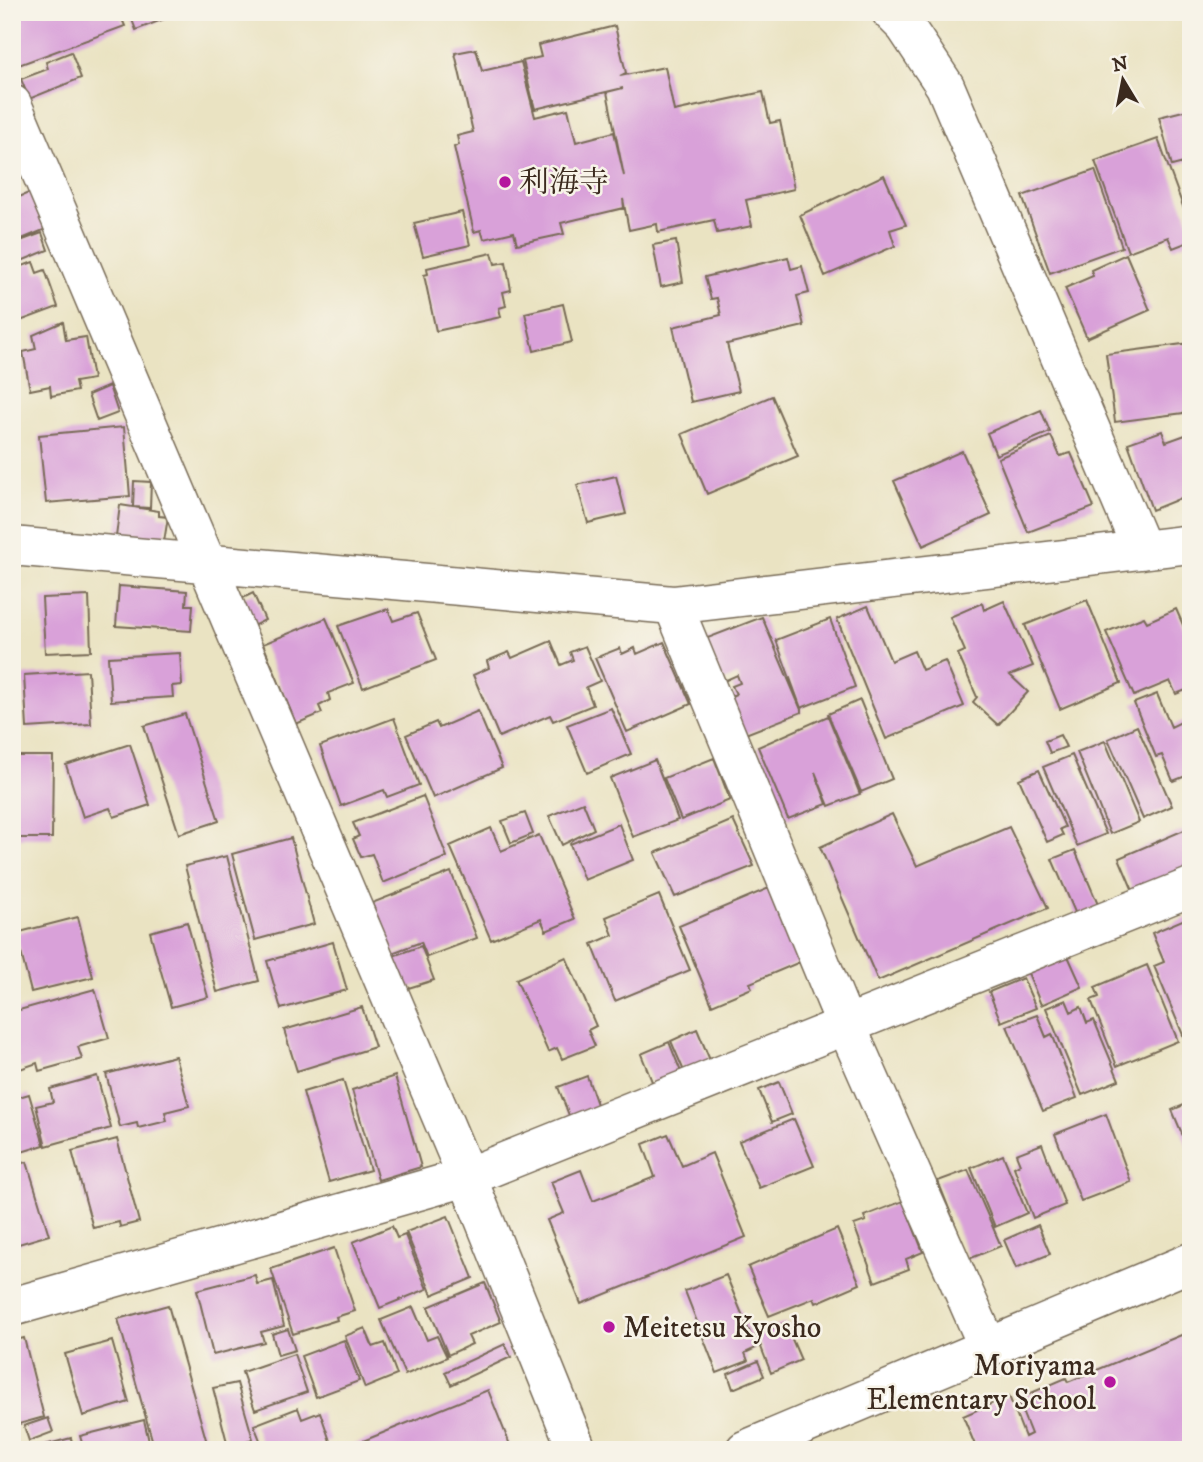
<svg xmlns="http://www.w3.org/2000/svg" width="1203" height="1462" font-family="'IM FELL DW Pica','Noto Serif JP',serif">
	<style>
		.building { fill: #d9a1d9 }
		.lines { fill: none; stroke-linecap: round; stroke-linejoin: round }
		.minor-casing { stroke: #786b57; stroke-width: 41 }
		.minor { stroke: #fff; stroke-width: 38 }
		.poi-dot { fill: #b5179e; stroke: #f7f3e8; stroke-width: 2.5 }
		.labels { text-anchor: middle; stroke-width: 5; stroke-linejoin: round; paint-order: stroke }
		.poi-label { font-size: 30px; fill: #3b2a1e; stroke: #f7f3e8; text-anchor: start }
	</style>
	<rect width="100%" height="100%" fill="#f7f3e8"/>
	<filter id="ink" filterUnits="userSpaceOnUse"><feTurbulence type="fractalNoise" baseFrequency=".0143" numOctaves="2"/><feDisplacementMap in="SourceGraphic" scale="14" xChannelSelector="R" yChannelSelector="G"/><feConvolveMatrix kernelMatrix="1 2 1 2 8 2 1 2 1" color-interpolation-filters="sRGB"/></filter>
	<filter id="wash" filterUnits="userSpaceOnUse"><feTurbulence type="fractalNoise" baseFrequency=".00686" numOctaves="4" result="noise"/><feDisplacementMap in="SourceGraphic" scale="28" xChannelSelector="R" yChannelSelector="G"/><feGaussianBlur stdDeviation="1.57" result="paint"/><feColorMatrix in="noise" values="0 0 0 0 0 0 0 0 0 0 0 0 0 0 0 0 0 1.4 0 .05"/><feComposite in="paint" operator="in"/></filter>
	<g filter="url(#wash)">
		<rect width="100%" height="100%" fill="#eae3c2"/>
		<g id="blocks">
			<path class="building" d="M12,12H119L125,26L16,66L12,55V42L15,41L12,35Z
				M129,12H182L136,30Z
				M615,26L626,73L620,76L665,67L674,111L763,92L770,123L780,121L794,189L746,200L752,226L717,233L714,220L658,232L657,224L629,230L623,199L624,208L561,223L564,234L517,244L514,232L484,239L481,230L474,232L454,147L459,145L457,136L473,132L455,53L476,49L482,71L521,62L535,117L568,109L576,142L614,132L624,176L607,92L623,88L535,109L523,61L541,57L538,45Z
				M71,52L81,78L29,99L21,79L48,69L46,62Z
				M1191,109V161L1172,166L1159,117Z
				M1158,139L1191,228V241L1173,248L1168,237L1128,252L1095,161Z
				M1095,170L1122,247L1050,273L1022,196Z
				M884,175L906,225L890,230L895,246L825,276L800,215Z
				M31,192L46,229L12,243V200Z
				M462,212L470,245L423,256L414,223Z
				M42,233L48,250L14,264L12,244Z
				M676,241L683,282L661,287L653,245Z
				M492,253L495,264L506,262L511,290L503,292L506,306L499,308L501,317L436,331L424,275L428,274L427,268Z
				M1126,254L1150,310L1087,338L1065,288L1093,276L1091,270Z
				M788,257L791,269L802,266L809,293L797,296L804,326L727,344L739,391L691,402L673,327L721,315L717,298L711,299L705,277Z
				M33,262L37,273L45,270L58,307L12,324V270Z
				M563,304L572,342L534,351L525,313Z
				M63,322L66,340L86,337L93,379L75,382L77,391L51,396L50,386L30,390L23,352L36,349L33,335Z
				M1191,343V412L1115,422L1106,354Z
				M109,386L118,413L97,421L88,395Z
				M772,396L798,456L707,494L682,434Z
				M1041,410L1050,432L996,455L987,433Z
				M124,427L130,496L46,503L39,435Z
				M1162,431L1166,442L1191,433V494L1152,510L1128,443Z
				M1051,436L1060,456L1071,453L1094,507L1028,532L998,458Z
				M962,451L991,515L923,546L894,481Z
				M616,476L626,514L588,523L577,485Z
				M134,481L151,482L150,508L133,507Z
				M120,505L159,511V516L168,517L164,542L116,537Z
				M119,586L187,591L186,605H193L191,631L116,626Z
				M253,593L265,620L251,627L239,600Z
				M89,596L91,651L45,653L42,598Z
				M1087,600L1121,683L1060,709L1025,625Z
				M1004,601L1033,666L1010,675L1028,692L998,725L973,702L977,697L958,654L965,651L950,617L982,603L984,610Z
				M868,606L891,661L914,651L922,670L945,661L964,706L886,739L837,619Z
				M388,609L393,621L417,613L436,660L363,688L338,626Z
				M1176,609L1191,643V688L1176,694L1170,681L1134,696L1106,632L1144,617L1147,622Z
				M762,617L802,712L743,735L729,697L736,694L732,686L740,683L737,675L722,682L705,639Z
				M326,618L354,683L328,693L330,700L319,706L322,713L296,724L263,644Z
				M830,619L855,687L801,708L776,640Z
				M551,641L561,665L573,660L570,652L585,646L600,681L586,687L593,705L553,721L550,715L499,737L473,675L489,668L487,661L509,652L512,658Z
				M664,642L691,704L627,732L595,658L620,648L622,654L635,648L637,654Z
				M180,653L182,685L172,686L173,697L111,701L108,657Z
				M88,671L91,724L27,728L24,675Z
				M1157,694L1171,727L1185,720L1188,727L1191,726V774L1173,781L1162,755L1156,757L1134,703Z
				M860,700L892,779L861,792L828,714Z
				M611,708L631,754L587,773L567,725Z
				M478,711L502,768L433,798L406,735L436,722L439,728Z
				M185,714L219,821L179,834L144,726Z
				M828,716L860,794L829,806L815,772L827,804L788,819L758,747Z
				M394,718L419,785L387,797L384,790L341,806L320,746Z
				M1137,726L1172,806L1143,819L1108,739Z
				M1060,735L1066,747L1050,753L1045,741Z
				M1105,741L1139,822L1110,834L1077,752Z
				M130,744L150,805L114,817L110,808L83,817L66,765Z
				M1072,755L1106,834L1077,846L1043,767Z
				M12,756H53L52,838H12Z
				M714,758L730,800L681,820L664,778Z
				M655,760L678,820L633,837L610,778Z
				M1039,770L1065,827L1060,829L1063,835L1047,842L1019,779Z
				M423,796L447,857L383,883L372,854L361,857L353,839L359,836L353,823Z
				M583,802L594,829L562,845L549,816Z
				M525,813L533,834L511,843L502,821Z
				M892,814L917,866L1009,827L1048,908L878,981L820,847Z
				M733,820L754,866L675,897L655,853Z
				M619,824L633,860L584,880L570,844Z
				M491,828L501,851L539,835L575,919L546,931L541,919L491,940L450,846Z
				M1184,830L1191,848V867L1133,891L1119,858Z
				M291,838L314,924L255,940L232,854Z
				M1075,850L1099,907L1077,917L1052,859Z
				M227,856L259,981L217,992L185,866Z
				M451,872L477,938L427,957L421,942L392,953L372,903Z
				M769,888L800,962L750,983L752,988L712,1005L679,926Z
				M659,895L690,970L615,1001L592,944L613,935L606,917Z
				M78,917L93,977L31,992L16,933Z
				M1187,918L1191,927V1054L1154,966L1164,962L1152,933Z
				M187,922L208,997L171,1007L150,932Z
				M333,942L347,990L281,1009L267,961Z
				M421,946L434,980L402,990L390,957Z
				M1068,956L1082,987L1041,1005L1028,973Z
				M566,957L596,1026L588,1030L595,1046L562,1059L557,1048L548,1052L516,979Z
				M1147,965L1178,1041L1117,1066L1091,1000L1099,997L1095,987Z
				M1023,978L1036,1008L1001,1022L989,992Z
				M95,989L109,1038L78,1047L82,1059L39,1071L37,1063L20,1069L15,1050H12V1012Z
				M1066,1000L1071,1012L1081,1007L1087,1023L1094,1020L1119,1080L1082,1095L1046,1008Z
				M362,1007L375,1047L297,1071L284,1030Z
				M1037,1015L1046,1037L1052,1034L1077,1098L1043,1111L1007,1026Z
				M697,1029L712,1065L686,1076L671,1041Z
				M669,1042L683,1077L655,1089L641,1054Z
				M175,1056L189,1106L165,1112L167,1121L138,1128L137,1123L120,1127L106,1074Z
				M97,1076L111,1128L46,1146L36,1106L53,1102L50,1089Z
				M395,1076L421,1167L378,1180L352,1090Z
				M587,1076L600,1113L572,1123L558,1087Z
				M343,1080L370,1170L329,1182L303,1092Z
				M779,1082L792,1114L772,1122L759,1090Z
				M29,1094L44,1145L12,1155V1099Z
				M1191,1102V1155L1172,1110Z
				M1106,1114L1131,1182L1081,1201L1055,1134Z
				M794,1119L814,1166L759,1188L739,1141Z
				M668,1134L682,1166L712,1153L746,1237L581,1304L547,1220L564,1213L551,1182L581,1170L593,1201L655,1177L643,1144Z
				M117,1139L139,1222L120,1227L119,1222L93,1228L72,1151Z
				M1042,1144L1065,1205L1033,1218L1014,1167L1020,1164L1016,1154Z
				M1003,1155L1027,1213L995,1227L971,1168Z
				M27,1162L49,1235L12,1246V1166Z
				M968,1170L1001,1246L969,1259L938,1181Z
				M903,1201L923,1252L906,1259L909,1269L875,1282L854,1225L866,1221L864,1216Z
				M448,1216L473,1278L432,1295L406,1232Z
				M1038,1225L1050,1254L1016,1268L1004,1240Z
				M392,1226L397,1238L405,1235L427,1289L380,1308L353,1242Z
				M837,1229L860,1284L816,1303L814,1298L769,1316L748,1267Z
				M334,1248L355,1311L336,1317L337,1320L293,1334L271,1269Z
				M255,1275L257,1284L273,1280L284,1326L261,1332L264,1342L213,1355L197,1290Z
				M726,1275L756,1348L745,1353L748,1361L717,1373L685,1291Z
				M485,1283L501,1322L468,1336L472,1344L448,1355L428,1307Z
				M168,1305L209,1450H155L118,1319Z
				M413,1307L427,1340L437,1336L447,1357L405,1375L381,1320Z
				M785,1323L801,1360L771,1373L756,1334Z
				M365,1328L373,1347L385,1343L397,1375L365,1388L345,1336Z
				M288,1329L295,1350L278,1355L272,1334Z
				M1191,1331V1447L1184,1450H977L963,1416L1009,1396L1025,1437L1031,1434L1017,1399L1066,1378L1068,1382Z
				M24,1338L44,1417L12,1426V1341Z
				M344,1340L359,1381L316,1397L301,1356Z
				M112,1341L129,1402L83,1416L65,1354Z
				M505,1344L511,1357L451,1385L445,1372Z
				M294,1354L307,1392L255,1410L242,1372Z
				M758,1361L764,1376L733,1389L728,1374Z
				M237,1383L253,1439L228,1446L213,1388Z
				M488,1390L512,1450H341Z
				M298,1408L302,1419L320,1412L330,1441L307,1450H264L254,1425Z
				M48,1418L53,1432L29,1441L24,1426Z
				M144,1420L151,1450H84L80,1436Z
				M71,1438L74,1450H30V1449Z"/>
		</g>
	</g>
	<g filter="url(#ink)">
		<use href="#blocks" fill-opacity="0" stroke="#786b57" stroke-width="2"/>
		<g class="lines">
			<defs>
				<path id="minor" d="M891,12L905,26L945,86L1142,550
					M12,104L467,1177L577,1450
					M12,546L673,605L1191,544
					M673,605L846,1025L988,1347
					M12,1307L467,1177L1191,887
					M745,1450L1191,1262"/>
			</defs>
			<use href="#minor" class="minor-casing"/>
			<use href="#minor" class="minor"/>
		</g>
	</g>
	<g class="poi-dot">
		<circle cx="505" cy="182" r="7"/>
		<circle cx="609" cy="1327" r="7"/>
		<circle cx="1110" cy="1382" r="7"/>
	</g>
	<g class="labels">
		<g class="poi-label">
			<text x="519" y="192">利海寺</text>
			<text x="623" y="1337">Meitetsu Kyosho</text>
			<text x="1096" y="1375" text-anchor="end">Moriyama<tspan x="1096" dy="34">Elementary School</tspan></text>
		</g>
	</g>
	<rect width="1203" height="1462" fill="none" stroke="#f7f3e8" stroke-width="42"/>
	<g transform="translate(1123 80) rotate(350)" stroke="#f7f3e8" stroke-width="5" paint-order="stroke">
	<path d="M0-5L12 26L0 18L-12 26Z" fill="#3b2a1e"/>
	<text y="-10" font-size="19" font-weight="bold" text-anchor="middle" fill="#3b2a1e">N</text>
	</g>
</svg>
